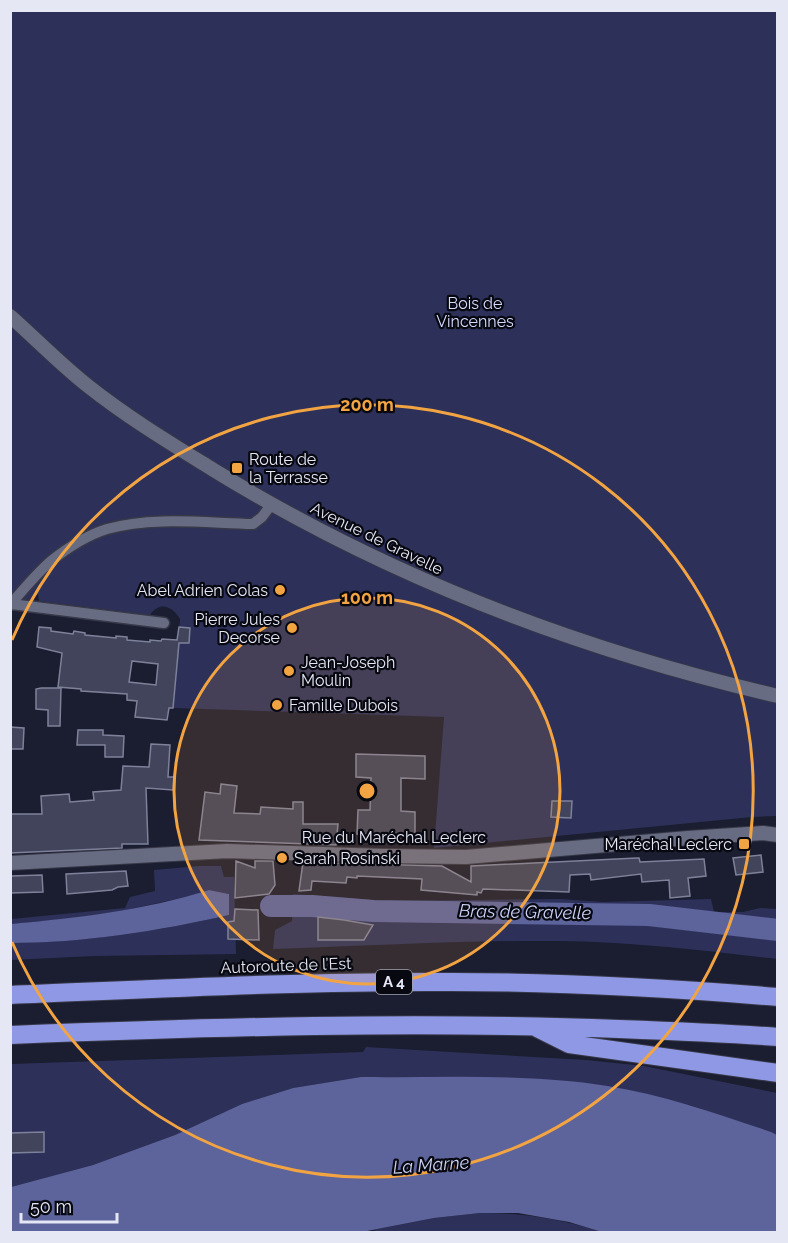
<svg xmlns="http://www.w3.org/2000/svg" width="788" height="1243" font-family="Raleway,sans-serif">
	<style>
		.green { fill: #2d315a }
		.water { fill: #5d639b }
		.lines { fill: none; stroke-linecap: round; stroke-linejoin: round }
		.river { stroke: #5d639b; stroke-width: 22 }
		.building { fill: #41445a; stroke: #7e819a; stroke-width: 1.5; fill-rule: evenodd }
		.minor-casing { stroke: #373848; stroke-width: 13 }
		.tertiary-casing { stroke: #373848; stroke-width: 16 }
		.motorway-casing { stroke: #373848; stroke-width: 20 }
		.minor { stroke: #686c83; stroke-width: 10 }
		.tertiary { stroke: #686c83; stroke-width: 14 }
		.motorway { stroke: #8f98e4; stroke-width: 18 }
		.ring { fill: none; stroke: #f3a442; stroke-width: 3 }
		.poi-dot { fill: #f3a442; stroke: #070810; stroke-width: 2 }
		.labels { text-anchor: middle; stroke-width: 4.5; stroke-linejoin: round; paint-order: stroke }
		.shield { fill: #070810; stroke: #a2a4b0; stroke-width: 1.5 }
		.shield-label { font-size: 15px; font-weight: bold; fill: #e5e7f5 }
		.park-label { font-size: 16px; fill: #d7dcfe; stroke: #070810 }
		.poi-label { font-size: 16px; fill: #e5e7f5; stroke: #070810; text-anchor: start }
		.street-label { font-size: 16px; fill: #e5e7f5; stroke: #070810 }
		.water-label { font-size: 18px; font-style: italic; fill: #ccd2f4; stroke: #070810 }
		.centre { fill: #f3a442; stroke: #070810; stroke-width: 3 }
		.ring-label { font-size: 18px; text-anchor: middle; font-weight: bold; fill: #f3a442; stroke: #070810; stroke-width: 4.5; stroke-linejoin: round; paint-order: stroke }
	</style>
	<rect width="100%" height="100%" fill="#1b1d30"/>
	<path class="green" d="M11,11H777V816L752,817L434,848L444,717L173,708L180,619C172,606 160,601 150,615L39,601L38,594L30,600L16,599L11,605Z
		M199,866H221L224,877H234L236,954L94,956L11,960V943C84,943 157,931 229,915V894L209,890L185,897L121,911L68,919L11,924V919L125,908L130,897L155,891L154,870Z
		M293,894L387,901L560,899L603,902L711,899L714,912H743L760,908L777,909V959C707,951 636,942 564,941C467,940 370,946 273,949L275,930L292,921Z
		M366,1047L586,1060L644,1066L777,1093V1135L690,1105L609,1086L540,1079L361,1077L293,1088L242,1104L175,1135L93,1165L11,1187V1064L363,1052Z
		M480,1213C525,1213 560,1219 602,1232H380L373,1230L434,1218Z"/>
	<path class="water" d="M209,890L229,894V915C158,931 84,943 11,943V924C77,918 145,910 209,890Z
		M361,1077C443,1078 527,1073 608,1086C664,1095 718,1114 771,1132L777,1135V1232H602L569,1222L518,1213H480L434,1218L362,1232H11V1187L93,1165L175,1135L242,1104L293,1088Z"/>
	<g class="lines">
		<path class="river" d="M271,906H312L373,911L649,915L778,930"/>
	</g>
	<path class="building" d="M39,627L51,628V631L73,634L74,631L85,633V635L116,638V636L127,637V640L150,642V640L161,641L162,639L177,640L179,627L190,628L189,643H179L173,708H169L167,720L135,717L137,701L127,700V694L81,691V689L58,687L62,653L37,647ZM132,661L158,664L156,685L129,682Z
		M41,688H61L60,726H48V710L36,709V689Z
		M10,727L24,728L23,749H10Z
		M78,730H103V735L124,736L123,757H105V745H77Z
		M151,744L170,745L168,777H174L173,790L146,788L148,844H122V848L10,853V814H42L41,796L69,794L70,802L94,800L93,792L121,790L123,766L149,767Z
		M356,754L425,756V779L401,778V811L415,812V836L357,834L358,810H370L371,778L356,777Z
		M221,784L237,786L234,813L260,814L261,807L293,809V802H303V824H338L336,845L199,840L205,792L220,794Z
		M552,801H572L571,818L551,817Z
		M761,855L763,872L736,875L733,858Z
		M637,858H639L640,862L704,859L706,876L688,878L690,896L670,898L669,880L642,882L641,874L591,880L590,874L570,875L569,892L483,889L481,893L477,892V895L421,890L422,879L357,876V878L347,877L346,883L312,881L311,890L299,891L303,862L442,866L471,882V866Z
		M236,861L255,868V861H273L275,885L269,894L235,898Z
		M126,871L128,886L118,887L112,890L67,894L66,874Z
		M42,875L43,892L10,893V876Z
		M235,909L258,910L259,940L228,939V922L234,921Z
		M318,917L344,920L373,925L364,940H318Z
		M44,1132V1152L10,1153V1133Z"/>
	<g class="lines">
		<defs>
			<path id="minor" d="M11,604L164,623
				M10,605C23,590 36,574 51,561C66,549 88,535 107,529C153,516 205,523 253,524L262,517L271,505"/>
			<path id="tertiary" d="M10,316C36,339 61,365 88,386C127,417 170,443 212,469C386,576 579,650 778,696
				M10,863L227,851L383,856L466,857L688,838L763,833L778,835"/>
			<path id="motorway" d="M10,995C157,989 304,981 451,982C560,982 669,988 778,997
				M537,1028L569,1044L778,1073
				M10,1035C213,1027 416,1021 619,1029C672,1031 725,1033 778,1037"/>
		</defs>
		<use href="#minor" class="minor-casing"/>
		<use href="#tertiary" class="tertiary-casing"/>
		<use href="#motorway" class="motorway-casing"/>
		<use href="#minor" class="minor"/>
		<use href="#tertiary" class="tertiary"/>
		<use href="#motorway" class="motorway"/>
	</g>
	<circle cx="367" cy="791" r="193" fill="#f3a442" fill-opacity=".12"/>
	<g class="ring">
		<circle cx="367" cy="791" r="193"/>
		<path d="M12 640A386 386 0 1 1 12 942"/>
	</g>
	<g class="poi-dot">
		<rect x="231" y="462" width="12" height="12" rx="3"/>
		<circle cx="280" cy="590" r="6"/>
		<circle cx="292" cy="628" r="6"/>
		<circle cx="289" cy="671" r="6"/>
		<circle cx="277" cy="705" r="6"/>
		<rect x="738" y="838" width="12" height="12" rx="3"/>
		<circle cx="282" cy="858" r="6"/>
	</g>
	<g class="labels">
		<rect class="shield" x="376" y="970" width="36" height="24" rx="4.5"/>
		<g class="shield-label">
			<text x="394" y="987">A 4</text>
		</g>
		<g class="park-label">
			<text x="475" y="309">Bois de<tspan x="475" dy="18">Vincennes</tspan></text>
		</g>
		<g class="poi-label">
			<text x="249" y="465">Route de<tspan x="249" dy="18">la Terrasse</tspan></text>
			<text x="268" y="596" text-anchor="end">Abel Adrien Colas</text>
			<text x="280" y="625" text-anchor="end">Pierre Jules<tspan x="280" dy="18">Decorse</tspan></text>
			<text x="301" y="668">Jean-Joseph<tspan x="301" dy="18">Moulin</tspan></text>
			<text x="289" y="711">Famille Dubois</text>
			<text x="732" y="850" text-anchor="end">Maréchal Leclerc</text>
			<text x="294" y="864">Sarah Rosinski</text>
		</g>
		<g class="street-label">
			<text transform="translate(377 538) rotate(26)" y="6">Avenue de Gravelle</text>
			<text x="394" y="843">Rue du Maréchal Leclerc</text>
			<text transform="translate(286 965) rotate(-2)" y="6">Autoroute de l’Est</text>
		</g>
		<g class="water-label">
			<text transform="translate(525 912) rotate(1)" y="6">Bras de Gravelle</text>
			<text transform="translate(431 1165) rotate(-4)" y="6">La Marne</text>
		</g>
	</g>
	<circle cx="367" cy="791" r="9" class="centre"/>
	<g class="ring-label">
		<text x="367" y="411">200 m</text>
		<text x="367" y="604">100 m</text>
	</g>
	<rect width="788" height="1243" fill="none" stroke="#e5e7f5" stroke-width="24"/>
	<path d="M21 1213v9h96v-9" fill="none" stroke="#e5e7f5" stroke-width="3"/>
	<text x="30" y="1213" font-size="18" fill="#e5e7f5" stroke="#070810" stroke-width="4.5" paint-order="stroke">50 m</text>
</svg>
